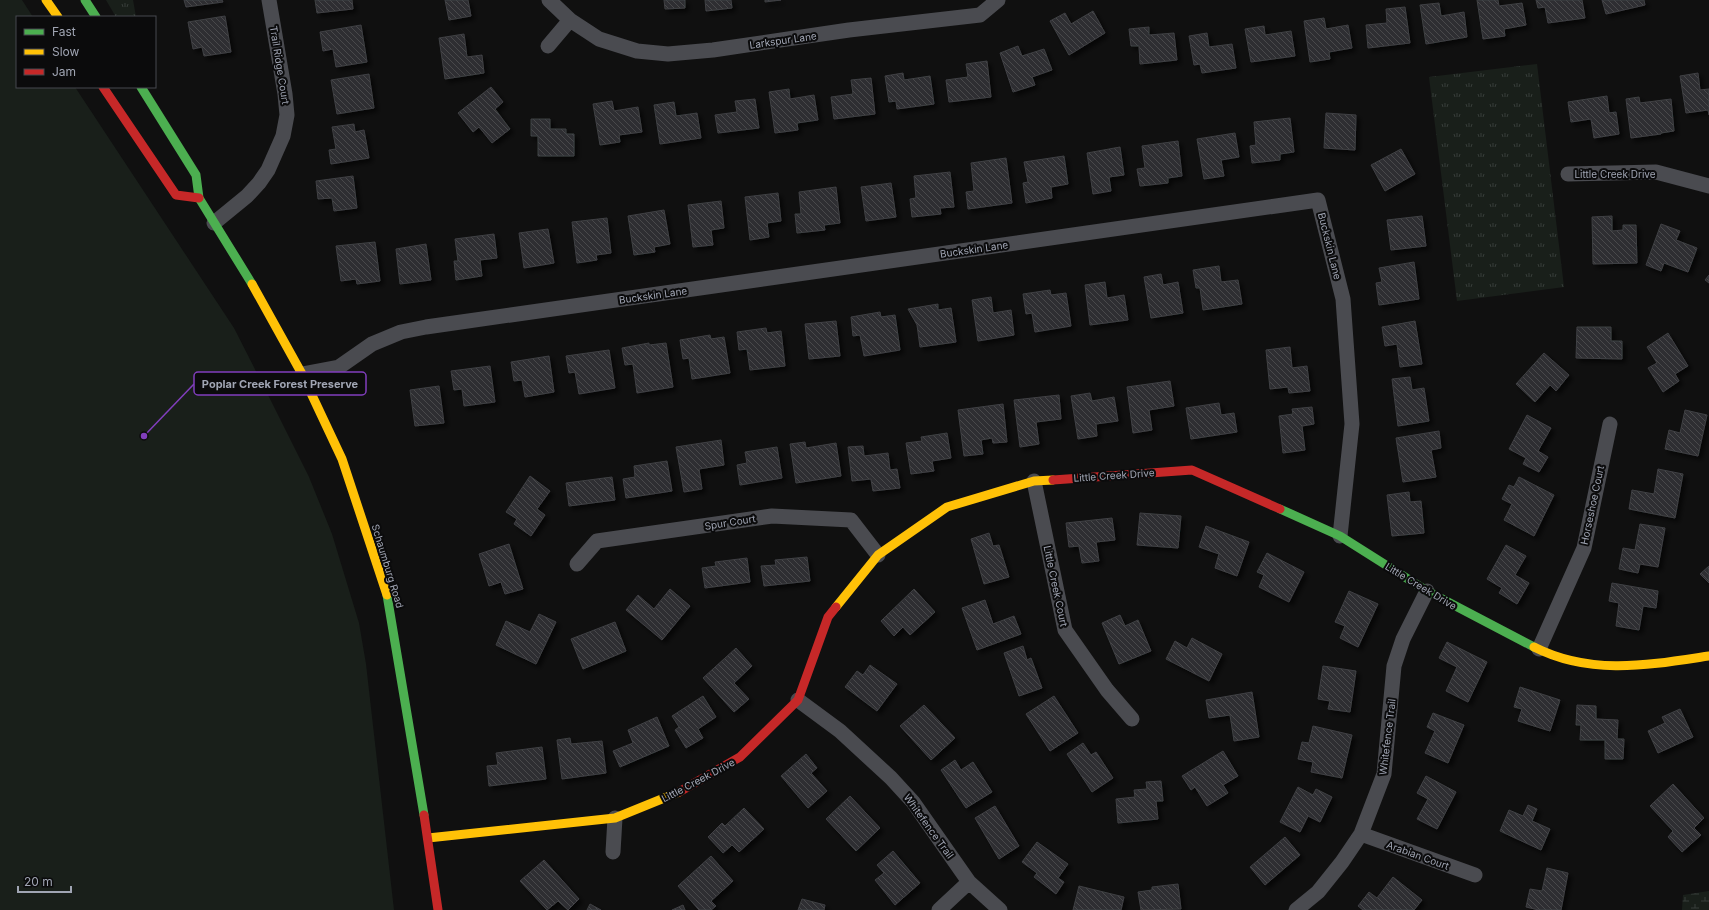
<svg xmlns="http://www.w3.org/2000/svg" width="1709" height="910" font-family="Inter,sans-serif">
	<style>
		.grass { fill: url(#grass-tufts) }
		.wetland { fill: url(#wetland-marsh) }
		.park { fill: #191f1a }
		.building { fill: url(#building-back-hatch); stroke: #3f4044; filter: url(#shadow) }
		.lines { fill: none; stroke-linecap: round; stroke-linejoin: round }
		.street { stroke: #4a4b50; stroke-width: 15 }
		.fast { stroke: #4caf50; stroke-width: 9 }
		.slow { stroke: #ffc107; stroke-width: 9 }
		.jam { stroke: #c62828; stroke-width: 9 }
		.labels { text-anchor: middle; stroke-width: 4; stroke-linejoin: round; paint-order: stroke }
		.street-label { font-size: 10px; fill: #a0a5b3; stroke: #0b0b0c }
		.leader { fill: none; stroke: #813ebd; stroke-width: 1.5 }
		.callout-dot { fill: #813ebd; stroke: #0b0b0c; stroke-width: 1.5 }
		.callout { fill: #0b0b0c; stroke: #813ebd; stroke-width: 1.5 }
		.callout-label { font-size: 11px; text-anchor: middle; font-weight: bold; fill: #a0a5b3 }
	</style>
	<defs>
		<pattern id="grass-tufts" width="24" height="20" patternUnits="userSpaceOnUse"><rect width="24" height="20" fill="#191f1a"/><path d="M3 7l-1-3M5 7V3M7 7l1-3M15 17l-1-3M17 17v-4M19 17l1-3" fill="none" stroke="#373d39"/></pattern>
		<pattern id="wetland-marsh" width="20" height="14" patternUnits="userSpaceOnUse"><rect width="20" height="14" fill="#191f1a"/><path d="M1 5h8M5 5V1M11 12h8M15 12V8" fill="none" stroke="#373d39"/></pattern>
		<pattern id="building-back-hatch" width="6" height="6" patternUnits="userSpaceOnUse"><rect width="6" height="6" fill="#2e2e30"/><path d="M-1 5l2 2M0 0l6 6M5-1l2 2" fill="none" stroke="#49494c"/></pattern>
		<filter id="shadow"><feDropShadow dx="3.5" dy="3.5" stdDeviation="2" flood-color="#0009"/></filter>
	</defs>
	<rect width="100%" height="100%" fill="#101010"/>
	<path class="grass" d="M106,0H133L136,17H116Z
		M1537,64L1564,287L1457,301L1429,77Z"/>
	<path class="wetland" d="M1709,891V910H1682L1683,895Z"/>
	<path class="park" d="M0,0H22L33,17H17V87H75L234,328L268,395L309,477L332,534L359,623L366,664L394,910H0Z"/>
	<path class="building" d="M184,0H222L223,2L186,7Z
		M315,0H352L353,9L317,13Z
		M445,0H468L471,16L449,20Z
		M664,0H685V8L665,9Z
		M705,0H731L732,8L706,11Z
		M765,0H781L765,2Z
		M1477,0H1498L1499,6L1522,3L1526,25L1504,29L1505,36L1483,39Z
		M1536,0H1582L1585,18L1548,23L1545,7L1538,8Z
		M1602,0H1644L1645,5L1606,14Z
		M1439,3L1441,16L1464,12L1467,37L1426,44L1420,5Z
		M1405,7L1410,43L1368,48L1366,25L1387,23L1386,9Z
		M1093,11L1105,33L1069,55L1050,21L1065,13L1071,24Z
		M225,16L231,52L204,56L202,47L193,49L188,22Z
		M1324,18L1326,29L1348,25L1352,48L1329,52L1330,59L1310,62L1304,21Z
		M361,25L367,62L336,67L333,49L323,51L320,32Z
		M1264,26L1265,35L1291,31L1295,56L1251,62L1245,29Z
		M1149,27V35L1174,33L1177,60L1140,64L1139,46H1131L1129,29Z
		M1207,33L1209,47L1232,44L1236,68L1202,73L1200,64L1194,65L1189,36Z
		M464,34L467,57L482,55L484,73L445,79L439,38Z
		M1018,46L1022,56L1044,49L1052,70L1032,77L1035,85L1013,92L1000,53Z
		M987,61L991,97L949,102L946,80L968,77L966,64Z
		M903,73L904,80L930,76L934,104L897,109L896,101L889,102L885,76Z
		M1698,73L1700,90L1709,89V115L1708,110L1686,113L1680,76Z
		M369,74L374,108L337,114L331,80Z
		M871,78L875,114L834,119L831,97L853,94L851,80Z
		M491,87L503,102L495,109L510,129L492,143L479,127L473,132L458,113Z
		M789,89L790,99L814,95L818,120L797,123L798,130L775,133L769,92Z
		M1607,96L1609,113L1616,112L1619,134L1594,138L1591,119L1571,122L1568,102Z
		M1639,97L1640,103L1671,99L1674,131L1661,133V134L1631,138L1626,99Z
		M755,99L759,128L718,133L715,115L737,112L735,101Z
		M612,101L614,111L638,107L642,132L619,135L620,142L600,145L593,104Z
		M674,102L676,116L697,113L701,138L660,144L654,105Z
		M1326,113L1356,115L1355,150L1324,148Z
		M1290,118L1294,152L1280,154V160L1252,163L1250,146L1256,145L1254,122Z
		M531,119H550V129H566V134H574V156H538V136H531Z
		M354,124L355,132L364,130L369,158L331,164L329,150L336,149L332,127Z
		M1235,133L1239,157L1221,160L1224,176L1204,179L1197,139Z
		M1178,141L1182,176L1168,178V183L1140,186L1137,169L1145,168L1142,146Z
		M1120,147L1124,175L1109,177L1111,191L1093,194L1087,153Z
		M1401,149L1415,174L1385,191L1371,165Z
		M1064,156L1068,184L1051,187L1052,198L1026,203L1023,183L1028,182L1024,162Z
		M1006,158L1012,203L968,209L966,192L974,191L971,163Z
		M950,172L954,207L940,208L941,214L912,217L910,199L916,198L914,176Z
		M353,176L357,208L334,211L332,198L318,199L316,181Z
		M891,183L896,217L866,221L861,187Z
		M836,187L840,223L824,225L825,230L797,233L795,214H801L799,192Z
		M778,193L781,221L767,223L769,237L750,240L745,197Z
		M721,201L724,228L711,230L713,245L693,247L688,205Z
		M664,210L670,244L654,247L655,252L634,255L628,216Z
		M1422,216L1426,246L1391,250L1387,220Z
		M1612,216V231L1623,230V225H1636L1637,263L1593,264L1592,217Z
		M607,218L611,253L596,255L597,260L577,263L572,222Z
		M1661,224L1680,231L1676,240L1697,248L1688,272L1664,263L1661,271L1646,265Z
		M548,229L554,263L524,268L519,233Z
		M494,234L497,258L480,260L482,276L456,280L454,261H458L455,239Z
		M375,242L380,281L357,284L356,279L341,281L336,246Z
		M426,244L431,280L400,284L396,249Z
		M1414,262L1419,299L1379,305L1376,283L1382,282L1379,268Z
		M1219,266L1221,282L1238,280L1242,304L1203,310L1200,288H1196L1193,270Z
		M1161,274L1163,285L1178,282L1183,313L1151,318L1144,277Z
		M1709,275V283L1705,280Z
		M1105,282L1107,298L1124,295L1128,320L1090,325L1085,285Z
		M1050,290L1051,295L1066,293L1071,326L1035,332L1032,313L1026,314L1023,294Z
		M991,297L993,313L1011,310L1014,335L978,341L972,300Z
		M938,304V310L951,308L956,342L920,347L917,325L908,309Z
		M880,312L881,317L895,315L900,350L864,356L860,335L853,336L851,317Z
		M836,321L840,356L809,359L805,324Z
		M1415,321L1422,364L1400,367L1397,344L1385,346L1382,327Z
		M1577,327H1611V341H1622V359L1576,358Z
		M766,328L767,333L781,331L785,366L750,370L747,349L739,350L737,332Z
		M1668,333L1688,366L1675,374L1679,381L1663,392L1648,368L1657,363L1647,347Z
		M710,335L711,339L724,337L730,373L692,379L689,358L683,359L680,340Z
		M649,343V345L666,343L673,387L637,393L633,364L625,365L622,348Z
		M1290,347L1292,368L1307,366L1310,391L1289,393L1288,387L1270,389L1266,350Z
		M609,350L615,388L579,394L575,372L569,373L566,356Z
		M1544,353L1569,375L1556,391L1550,385L1535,402L1516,384Z
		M549,356L554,392L525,397L522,380L514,381L511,362Z
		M490,366L495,402L464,406L462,389L454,390L451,371Z
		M1410,377L1412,390L1424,388L1429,421L1398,426L1392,379Z
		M1170,381L1174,406L1149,410L1152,430L1133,433L1127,387Z
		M439,386L444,423L415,426L410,390Z
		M1090,393L1092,401L1114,397L1118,421L1096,424L1097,436L1078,439L1071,396Z
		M1059,395L1061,419L1036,422L1039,444L1020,447L1014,400Z
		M1219,403L1221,415L1234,413L1237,432L1191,439L1186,408Z
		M1003,404L1007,442L993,443L992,438L981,440L983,454L964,456L958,410Z
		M1312,407L1314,424L1302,426L1305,450L1283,453L1279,416L1293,414L1292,409Z
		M1685,410L1707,415L1698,456L1665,449L1669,430L1680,433Z
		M1527,415L1551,428L1538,451L1548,457L1539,472L1523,464L1526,458L1509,449Z
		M1439,431L1441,448L1431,450L1436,477L1403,482L1396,438Z
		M947,433L951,458L932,461L934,471L911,474L906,443L922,441L921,437Z
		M721,440L724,465L699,469L702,489L684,492L676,447Z
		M805,442L806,448L836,443L841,476L796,483L790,444Z
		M863,446L864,456L888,453L890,470L897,469L900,488L873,491L871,479L852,481L848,447Z
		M777,447L782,478L740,485L737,465L747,463L745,452Z
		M667,461L672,491L626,498L623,479L635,477L634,466Z
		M1658,469L1683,474L1675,518L1629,509L1632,490L1654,494Z
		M530,476L550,491L537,509L545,515L531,536L514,524L517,519L506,512Z
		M612,477L615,500L569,506L566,483Z
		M1519,477L1554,495L1534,536L1504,520L1512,504L1502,499L1509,485L1514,487Z
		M1409,492L1410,502L1421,501L1424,533L1392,536L1387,495Z
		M1140,513L1181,516L1178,548L1137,545Z
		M1112,518L1115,540L1096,542L1099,561L1082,563L1079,546L1069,547L1066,523Z
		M1640,524L1665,528L1658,567L1640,564L1638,573L1619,569L1623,548L1635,550Z
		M1206,526L1249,542L1237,576L1215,568L1219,554L1199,547Z
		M989,533L993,546L999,545L1009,577L984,584L971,539Z
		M509,544L523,589L505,594L501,582L489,586L479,554Z
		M1506,545L1526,556L1515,575L1529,583L1517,604L1499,593L1502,588L1487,579Z
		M1267,553L1304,572L1289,602L1259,587L1264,575L1257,572Z
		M807,557L810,581L764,586L761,566L776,565L775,560Z
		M747,558L750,582L705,588L702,568L716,566L715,562Z
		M1709,566V583L1700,574Z
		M1612,583L1658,591L1656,608L1643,606L1639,630L1616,626L1619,603L1609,601Z
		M670,589L690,606L662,640L626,610L638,595L654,609Z
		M914,589L935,612L910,635L903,627L894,636L881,621Z
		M1349,591L1378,604L1358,647L1340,638L1345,626L1335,622Z
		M985,600L993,624L1014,616L1021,634L977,650L962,608Z
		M539,614L556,622L536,664L496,645L506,621L530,632Z
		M1120,615L1125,626L1138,620L1151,651L1119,664L1102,623Z
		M615,622L626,651L583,669L571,639Z
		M1192,638L1222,654L1209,681L1166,659L1175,641L1187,648Z
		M1447,642L1487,662L1468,702L1446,691L1457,667L1439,658Z
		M1023,646L1027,660L1031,658L1042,688L1019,696L1004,653Z
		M736,648L752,666L734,683L749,699L734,712L703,678Z
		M870,665L897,684L877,711L845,687L857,671L863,675Z
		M1323,666L1356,671L1350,712L1328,709L1330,701L1318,699Z
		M1520,687L1560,700L1550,731L1518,721L1522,709L1514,707Z
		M1252,692L1259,737L1234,741L1230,715L1209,718L1206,700Z
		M703,696L716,717L698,729L703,738L686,748L675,730L679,727L672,716Z
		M1054,696L1078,733L1050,751L1026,714Z
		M924,705L955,738L931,760L900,726Z
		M1577,705L1596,706V719L1618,720L1617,739H1624L1623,759H1605V740H1580L1581,725H1576Z
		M1680,709L1693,737L1658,753L1648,731L1665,723L1662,717Z
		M1433,713L1464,725L1448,763L1425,753L1435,731L1427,727Z
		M657,717L669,746L620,767L613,751L633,743L628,730Z
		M1313,726L1352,735L1342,778L1311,772L1313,762L1298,759L1302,742L1309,743Z
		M570,738L571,744L602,741L606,773L562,779L557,740Z
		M1083,743L1091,755L1096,752L1113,778L1092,792L1067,754Z
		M542,747L546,779L489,786L487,766L498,765L496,753Z
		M1223,751L1238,776L1223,785L1228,793L1207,806L1195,787L1191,790L1182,776Z
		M806,754L817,768L811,773L827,791L808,808L781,776Z
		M955,760L961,770L973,762L992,792L966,808L941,770Z
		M1426,776L1456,792L1437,829L1417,819L1428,799L1417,793Z
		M1161,781L1163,801H1156L1158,819L1118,823L1116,799L1135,797L1134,790L1147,789L1146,782Z
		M1673,784L1704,818L1694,828L1701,835L1682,852L1668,837L1673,831L1650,806Z
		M1298,787L1313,795L1316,789L1332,797L1320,822L1308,816L1300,832L1280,822Z
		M850,796L880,828L856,851L826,819Z
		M1528,805L1537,809L1532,821L1550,829L1541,850L1500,831L1509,810L1523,816Z
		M995,806L1019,846L999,859L975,818Z
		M744,808L764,829L739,852L732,845L723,853L708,837L722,823L725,826Z
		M1285,837L1300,855L1265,885L1250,867Z
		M1037,842L1068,864L1058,878L1064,882L1056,894L1034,877L1037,873L1022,862Z
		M893,851L920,883L895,905L875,880L884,873L877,865Z
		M711,856L733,881L711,901L716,906L711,910H699L678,886Z
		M544,860L579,899L568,910L558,901L547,910L520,881Z
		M1547,868L1568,873L1561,910H1539L1526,907L1530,889L1542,891Z
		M1393,877L1422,900L1414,910H1363L1358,906L1369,892L1377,898Z
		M1178,884L1181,909L1141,910L1138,892L1152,890V887Z
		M1079,886L1124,897L1121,910H1073Z
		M802,899L825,905L824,910H798Z
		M590,904L601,910H587Z
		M683,905L685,910H672Z"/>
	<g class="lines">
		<path class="street" d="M549,0L570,20L599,39L637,51L668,54L713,50L849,30L980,15L998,0
			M548,46L570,20
			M1568,174L1656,172L1709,186
			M214,223L247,196L259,183L268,170L283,136L287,115L285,94L269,0
			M302,374L339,367L372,344L401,332L426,327L1318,200L1343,299L1352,424L1340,536
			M1034,481L1065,630L1107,690L1132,719
			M577,564L597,541L772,516L851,520L878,555
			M1539,649L1584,548L1610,424
			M798,700L840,731L891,778L913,802L969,882L1000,910
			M1361,834L1475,875
			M613,852L615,818
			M939,910L969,882
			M1296,910L1318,892L1342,862L1361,834L1384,774L1394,666L1403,639L1427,591"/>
		<path class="fast" d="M85,0L96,17
			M141,87L196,175L199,198L252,284
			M1280,509L1340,536L1427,591L1534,647
			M387,595L424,815"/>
		<path class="slow" d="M46,0L58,17
			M252,284L302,374L342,459L387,595
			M836,607L878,555L947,507L1034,481L1053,480
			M1534,647C1591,676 1649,665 1709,656
			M428,838L615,818L679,792"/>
		<path class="jam" d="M103,87L176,195L199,198
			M1053,480L1192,470L1280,509
			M679,792L740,757L798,700L828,617L836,607
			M424,815L438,910"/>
	</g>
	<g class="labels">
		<g class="street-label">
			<text transform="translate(783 40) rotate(-8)" y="4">Larkspur Lane</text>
			<text transform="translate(280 65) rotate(81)" y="4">Trail Ridge Court</text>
			<text x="1615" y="178">Little Creek Drive</text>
			<text transform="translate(1330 246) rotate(76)" y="4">Buckskin Lane</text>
			<text transform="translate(974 249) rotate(-8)" y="4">Buckskin Lane</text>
			<text transform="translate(653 295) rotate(-8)" y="4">Buckskin Lane</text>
			<text transform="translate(1114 475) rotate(-4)" y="4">Little Creek Drive</text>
			<text transform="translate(1592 505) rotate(-78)" y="4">Horseshoe Court</text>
			<text transform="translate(730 522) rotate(-9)" y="4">Spur Court</text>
			<text transform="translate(388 566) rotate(73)" y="4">Schaumburg Road</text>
			<text transform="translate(1056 586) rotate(78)" y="4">Little Creek Court</text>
			<text transform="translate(1421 586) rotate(31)" y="4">Little Creek Drive</text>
			<text transform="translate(1387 737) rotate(-83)" y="4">Whitefence Trail</text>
			<text transform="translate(698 780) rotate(-28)" y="4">Little Creek Drive</text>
			<text transform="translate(929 826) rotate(54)" y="4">Whitefence Trail</text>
			<text transform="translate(1418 855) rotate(20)" y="4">Arabian Court</text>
		</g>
	</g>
	<path class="leader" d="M144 436L194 384"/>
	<circle class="callout-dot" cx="144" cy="436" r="4"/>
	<rect class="callout" x="194" y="372" width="172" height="23" rx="4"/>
	<g class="callout-label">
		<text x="280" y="388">Poplar Creek Forest Preserve</text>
	</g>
	<rect x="16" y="16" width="140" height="72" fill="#0b0b0c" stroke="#47494f"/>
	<rect x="24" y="29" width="20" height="6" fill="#4caf50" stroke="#47494f"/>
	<text x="52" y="36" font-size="12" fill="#a0a5b3">Fast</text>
	<rect x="24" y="49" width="20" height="6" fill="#ffc107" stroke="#47494f"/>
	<text x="52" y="56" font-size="12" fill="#a0a5b3">Slow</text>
	<rect x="24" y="69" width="20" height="6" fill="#c62828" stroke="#47494f"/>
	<text x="52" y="76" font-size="12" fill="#a0a5b3">Jam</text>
	<path d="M18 886v6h53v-6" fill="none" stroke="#a0a5b3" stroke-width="2"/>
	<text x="24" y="886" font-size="12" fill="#a0a5b3" stroke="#0b0b0c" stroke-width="3" paint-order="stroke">20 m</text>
</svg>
